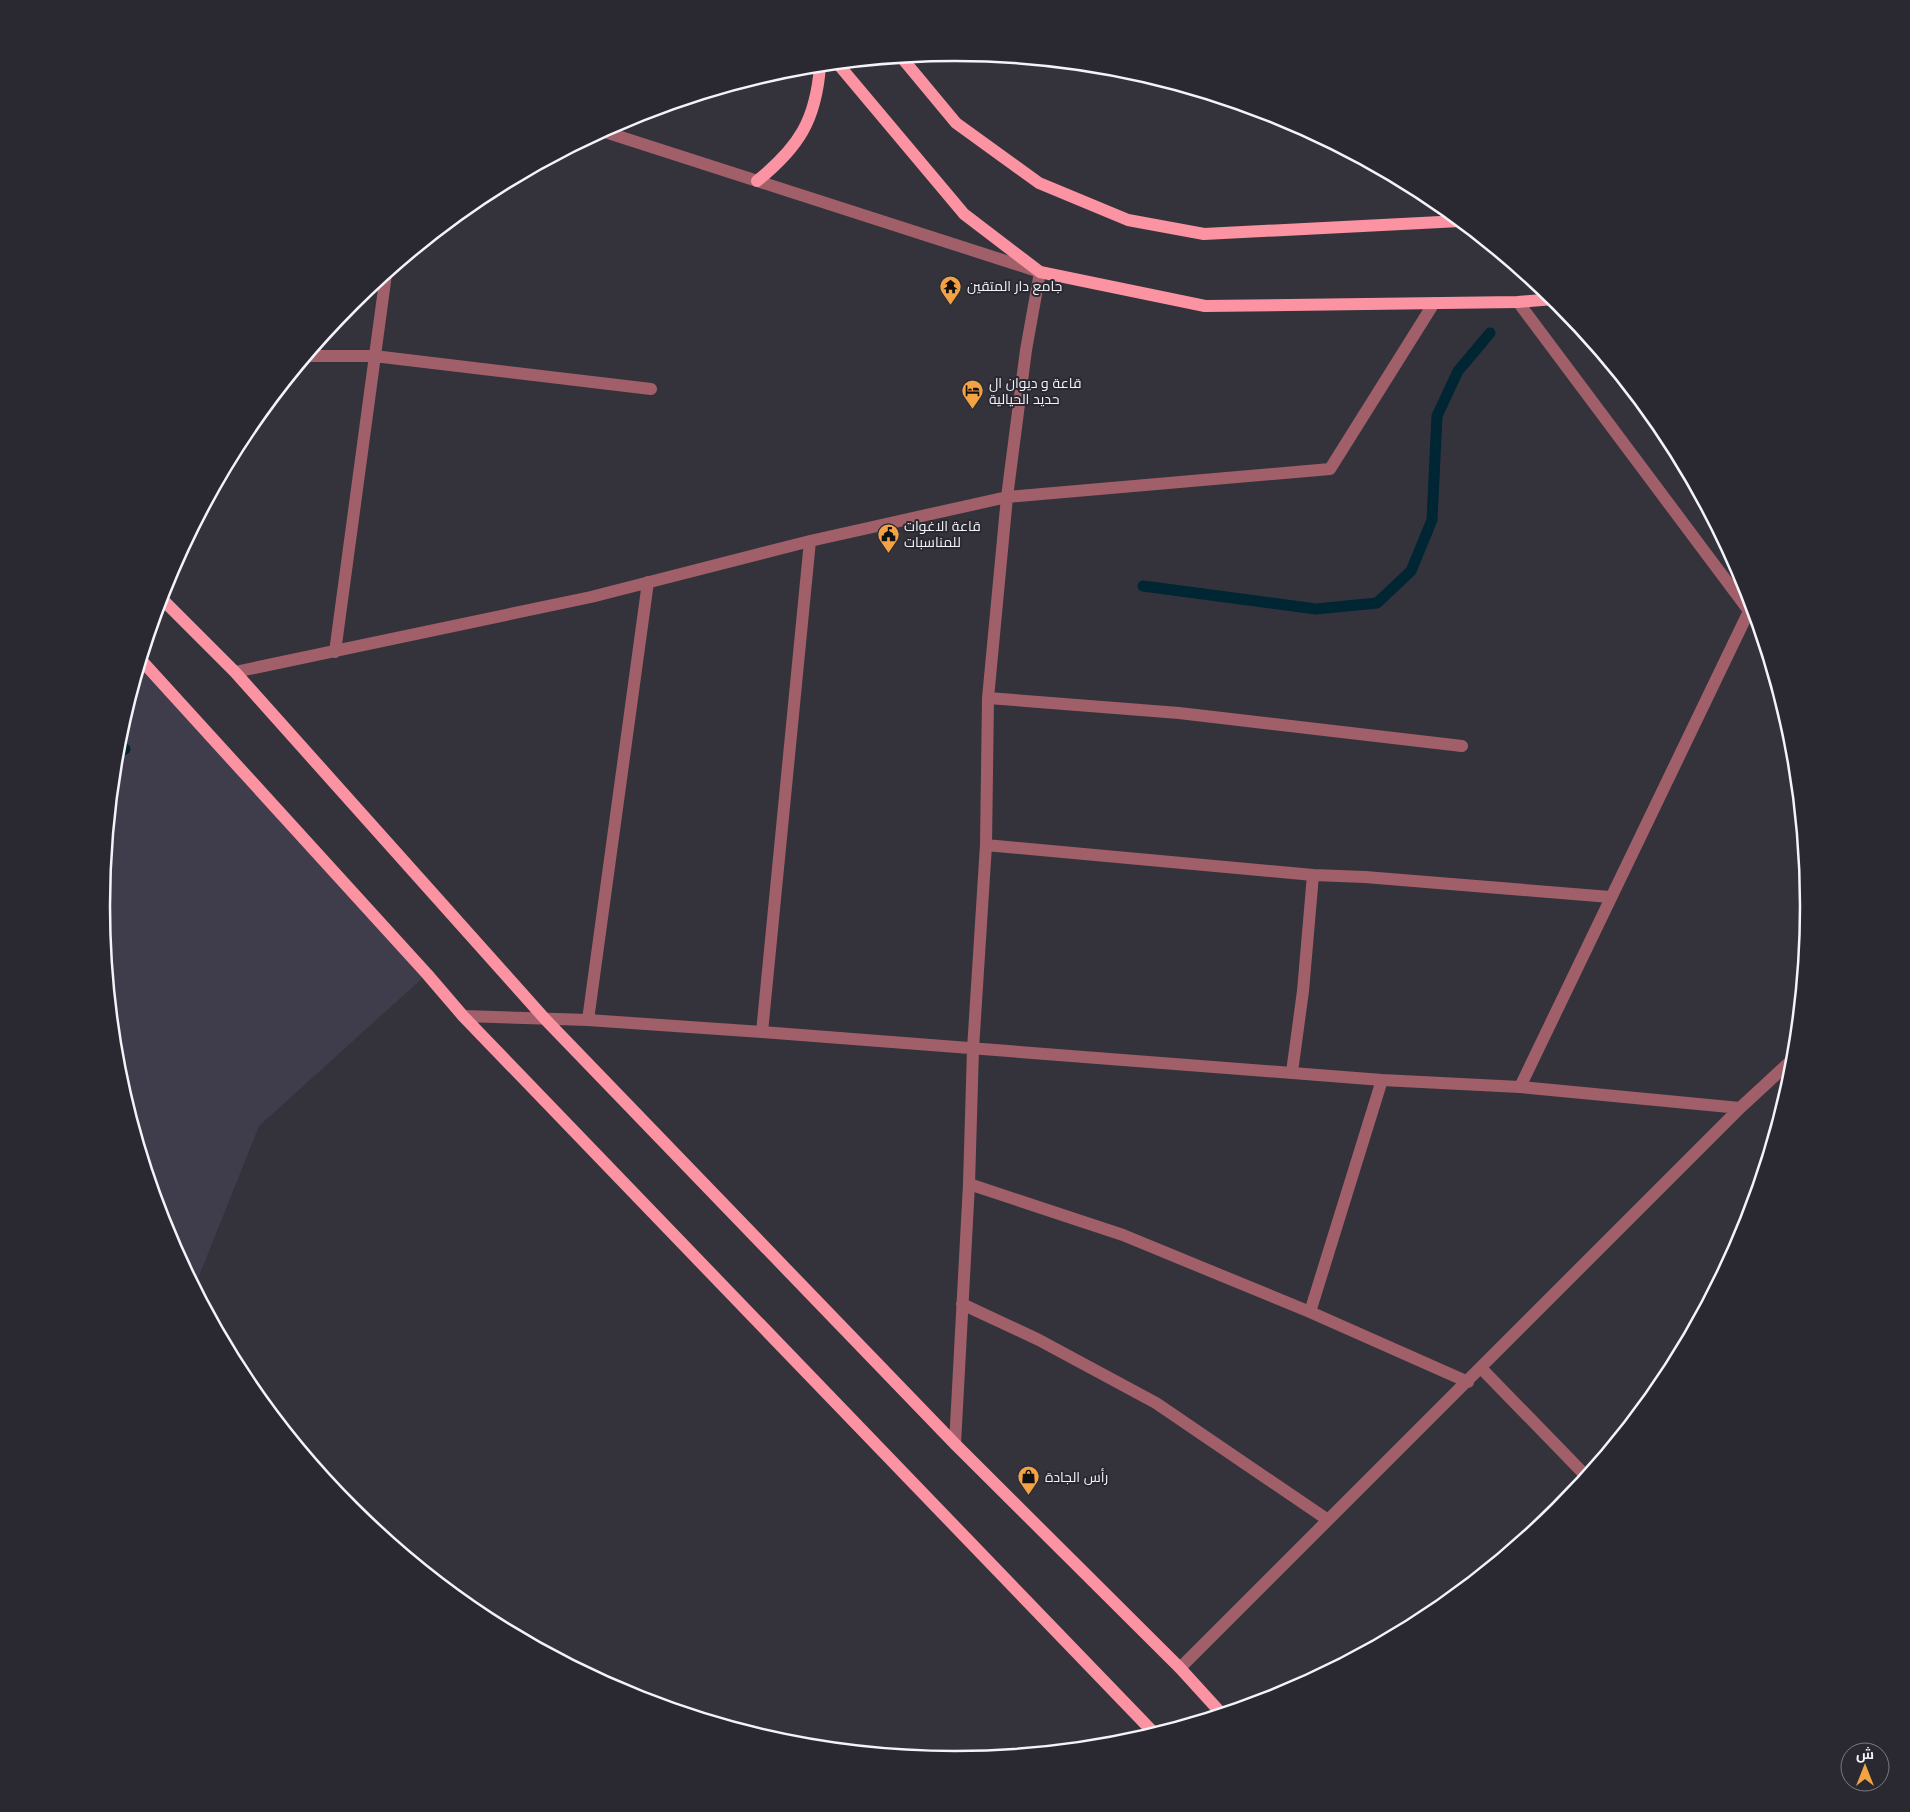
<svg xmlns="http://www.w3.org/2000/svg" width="1910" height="1812" font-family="Montserrat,Cairo,sans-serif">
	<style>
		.built { fill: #3f3d4b }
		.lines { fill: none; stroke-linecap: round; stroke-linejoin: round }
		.stream { stroke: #002533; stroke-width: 11 }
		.minor { stroke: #a16069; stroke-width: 12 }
		.major { stroke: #fc93a2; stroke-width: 12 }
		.labels { text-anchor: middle; stroke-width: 4; stroke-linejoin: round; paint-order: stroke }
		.poi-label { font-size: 14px; fill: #f4f3f9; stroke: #2a2931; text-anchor: start }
		.rim { fill: none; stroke: #f4f3f9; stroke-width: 2.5 }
	</style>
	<rect width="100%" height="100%" fill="#34333b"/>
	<path class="built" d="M141,662L427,974L259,1126L195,1286L166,1232L118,1072L102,906L118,739Z"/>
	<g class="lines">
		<path class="stream" d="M1143,586L1316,609L1377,603L1411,571L1432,520L1437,416L1458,371L1490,333
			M117,753L125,749"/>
		<path class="minor" d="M602,131L1040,272L1026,350L1007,497L988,698L986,845L973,1049L969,1184L955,1444
			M1518,302L1755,619
			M307,356H374L651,389
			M335,652L386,274
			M235,672L591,597L810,541L1007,497L1330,469L1434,303
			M988,698L1179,713L1462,746
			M986,845L1313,875L1365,877L1610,897
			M463,1016L588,1020L762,1032L1382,1080L1520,1087L1740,1108
			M588,1020L648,582
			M762,1032L810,541
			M1292,1072L1303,991L1313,875
			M1520,1087L1749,611
			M969,1184L1123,1235L1310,1312L1468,1382
			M962,1304L1039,1340L1156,1403L1328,1520
			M1310,1312L1382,1080
			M1481,1368L1586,1476
			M1180,1668L1740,1108L1793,1059"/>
		<path class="major" d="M902,58L956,123L1039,183L1128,220L1204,234L1460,221
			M838,64L964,214L1040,272L1205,306L1518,302L1554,299
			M757,181C799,147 816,120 820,66
			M161,598L235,672L545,1019L955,1444L1180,1668L1221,1713
			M142,661L427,974L463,1016L1154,1733"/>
	</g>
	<defs>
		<symbol id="temple-pin" viewBox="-11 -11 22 30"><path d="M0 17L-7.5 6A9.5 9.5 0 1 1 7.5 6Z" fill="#f4a344" stroke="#2a2931"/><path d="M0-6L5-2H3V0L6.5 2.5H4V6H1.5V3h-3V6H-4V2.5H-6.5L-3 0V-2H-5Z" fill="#111"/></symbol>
		<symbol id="hotel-pin" viewBox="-11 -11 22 30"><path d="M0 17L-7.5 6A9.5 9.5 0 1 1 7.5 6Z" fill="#f4a344" stroke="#2a2931"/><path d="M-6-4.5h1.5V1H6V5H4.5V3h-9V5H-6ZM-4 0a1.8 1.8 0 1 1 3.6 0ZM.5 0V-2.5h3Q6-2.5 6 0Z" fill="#111"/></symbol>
		<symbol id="civic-pin" viewBox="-11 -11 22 30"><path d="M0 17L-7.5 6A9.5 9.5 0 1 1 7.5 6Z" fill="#f4a344" stroke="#2a2931"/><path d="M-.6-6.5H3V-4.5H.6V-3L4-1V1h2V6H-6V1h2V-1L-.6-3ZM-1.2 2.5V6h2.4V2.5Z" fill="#111"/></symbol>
		<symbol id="shop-pin" viewBox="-11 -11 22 30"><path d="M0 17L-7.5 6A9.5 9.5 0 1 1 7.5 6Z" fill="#f4a344" stroke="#2a2931"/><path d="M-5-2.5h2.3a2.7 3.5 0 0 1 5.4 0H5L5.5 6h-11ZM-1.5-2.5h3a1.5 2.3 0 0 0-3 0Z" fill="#111"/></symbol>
	</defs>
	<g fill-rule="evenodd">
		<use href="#temple-pin" x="938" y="274" width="25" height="34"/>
		<use href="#hotel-pin" x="960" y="378" width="25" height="34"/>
		<use href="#civic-pin" x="876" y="522" width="25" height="34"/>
		<use href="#shop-pin" x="1016" y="1464" width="25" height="34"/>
	</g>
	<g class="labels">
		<g class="poi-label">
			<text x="967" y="291">جامع دار المتقين</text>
			<text x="989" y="388">قاعة و ديوان ال<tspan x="989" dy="16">حديد الحيالية</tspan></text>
			<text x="904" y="531">قاعة الاغوات<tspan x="904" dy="16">للمناسبات</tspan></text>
			<text x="1045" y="1482">رأس الجادة</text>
		</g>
	</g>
	<path d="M0 0H1910V1812H0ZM110 906a845 845 0 1 1 1690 0a845 845 0 1 1-1690 0Z" fill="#2a2931" fill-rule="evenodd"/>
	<path class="rim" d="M110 906a845 845 0 1 1 1690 0a845 845 0 1 1-1690 0Z"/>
	<g transform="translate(1865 1767)"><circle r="24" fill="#2a2931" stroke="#7b7a81"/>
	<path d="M0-4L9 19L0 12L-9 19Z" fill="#f4a344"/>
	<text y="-8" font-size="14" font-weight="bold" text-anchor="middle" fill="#f4f3f9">ش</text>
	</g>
</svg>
